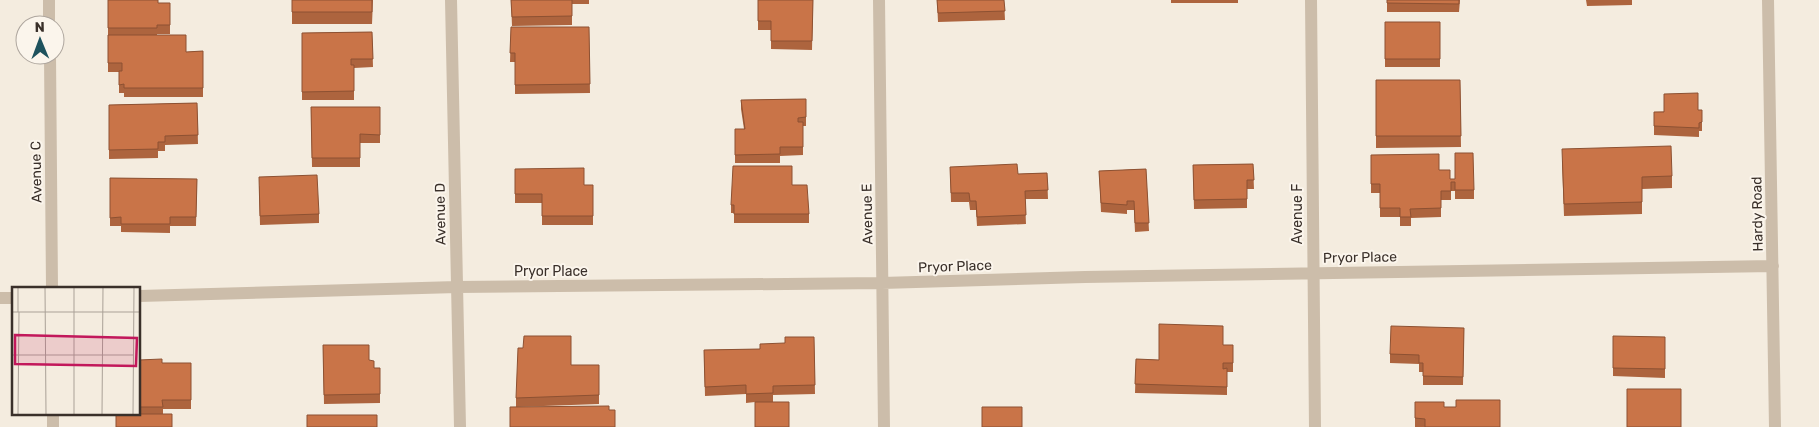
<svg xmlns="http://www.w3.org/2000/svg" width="1819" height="427" font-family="Rubik,sans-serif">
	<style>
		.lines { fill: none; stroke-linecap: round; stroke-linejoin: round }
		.minor { stroke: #ccbdaa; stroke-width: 12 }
		.wall { fill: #ad643e }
		.building { fill: #c97448; stroke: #8d5132 }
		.labels { text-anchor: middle; stroke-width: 4; stroke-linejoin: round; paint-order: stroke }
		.street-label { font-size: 14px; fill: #3a302a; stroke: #fbf5ec }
		.inset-road { fill: none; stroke: #aaa197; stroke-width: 1 }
		.view { fill: #c2185b; fill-opacity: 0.15; stroke: #c2185b; stroke-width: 2.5 }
		.inset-edge { fill: none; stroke: #3a302a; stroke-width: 2.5 }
	</style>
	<rect width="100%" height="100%" fill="#f4ecdf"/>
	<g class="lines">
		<path class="minor" d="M49,0V25
			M451,0L460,427
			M879,0L884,427
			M1311,0L1315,427
			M1768,0L1775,427
			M50,55L52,288
			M139,296L457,287L882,283L1085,277L1773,266
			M0,298H14
			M53,413V427"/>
	</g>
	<path class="wall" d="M108,0L158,3H170V34H157V35L186,52L203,51V97H124V93H119V72H108Z
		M292,0H373L372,24H292Z
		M511,0H589V4H572V25L512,26Z
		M758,0H813L812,50L771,49V30H758Z
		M937,0H1004L1005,20L938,22Z
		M1171,0H1238V3H1171Z
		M1460,0L1459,12H1387V3Z
		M1586,0H1632V5L1587,6Z
		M1385,22H1440V67H1385Z
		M511,27H589L590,93L515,94V62H510Z
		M372,32L373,67L354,68V100H302V33Z
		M1376,80H1460L1461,147L1376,148Z
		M806,99V126H803V155L780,156V163H735V129H744L741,109V100Z
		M197,103L198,144L165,145V151H158V158L109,159V105Z
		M311,107H380V143H360V167H312Z
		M1698,110L1702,122V131H1699V137L1654,135V112Z
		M1371,155L1439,170L1450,179L1474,190V199H1455V191H1451V200H1441V217L1411,218V226H1400V217H1380V193H1371Z
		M1562,161L1672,176V188L1642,189V214L1564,216Z
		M1253,164L1254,189H1247V208L1194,209L1193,165Z
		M950,167L1018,174L1047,173L1048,199H1025L1026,224L977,226L976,210H970L969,202H951Z
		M515,169L584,185H593V225H542V203H515Z
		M1146,169L1149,231L1135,232L1134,210H1127V214L1101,212L1099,171Z
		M110,178L197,179L196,226H170V233L121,232V226H110Z
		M792,185L809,214V223H734V213H731V205Z
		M259,186L319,214V223L260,225Z
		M1464,328L1463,385H1423V372H1419V364L1390,363V354Z
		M814,337L815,394L773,395V402H755L746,403V394L705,396L704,350L760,349Z
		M1665,337V378L1613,376V368Z
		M323,345L369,360L374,368H380V403L324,404Z
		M1233,345V372H1227V395L1135,393L1136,359L1159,360Z
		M139,360L162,363H191V409H163V414H128V413H139Z
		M571,365H599V404L516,407V398Z
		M1415,402L1444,407H1456L1500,427H1415Z"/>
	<path class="building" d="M108,0H158V3H170V25H157V28H108Z
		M292,0H372V12H292Z
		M511,0H572V16L512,17Z
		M758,0H813L812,41H771V21H758Z
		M937,0H1004L1005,11L938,13Z
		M1387,0H1459V4L1387,3Z
		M1385,22H1440V59H1385Z
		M511,27H589L590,84L515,85V53H510Z
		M372,32L373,59H351V65H354V91L302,92V33Z
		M108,35H186V52L203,51V88H124V84L119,85V71H122V63H108Z
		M1376,80H1460L1461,136H1376Z
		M1698,93V110H1702V122L1699,123V128L1654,126V112H1664V94Z
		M806,99V117L798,118V122H803V147H780V154L735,155V129H745L741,100Z
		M197,103L198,135L165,136V142H158V149L109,150V105Z
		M311,107H380V135L360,134V158H312Z
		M1671,146L1672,176L1642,177V202L1564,204L1562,149Z
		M1455,153H1473L1474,190H1455V182H1451V191H1441V208L1410,209L1411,217H1400V208H1380V184H1371V155L1439,154V170H1450V179H1455Z
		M1017,164L1018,174L1047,173L1048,190L1025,191L1026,215L977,217L976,201H970L969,193H951L950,167Z
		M1253,164L1254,180H1247V199L1194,200L1193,165Z
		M733,166H792V185H807L809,214H734V205H731Z
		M584,168V185H593V216H542V194H515V169Z
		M1146,169L1149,223H1135L1134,201H1127V205L1101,203L1099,171Z
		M317,175L319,214L260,216L259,177Z
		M110,178L197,179L196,217H170V224H121V217L110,218Z
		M1159,324L1223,326V345H1233V363H1223V369L1227,368V387L1135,384L1136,359L1159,360Z
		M1391,326L1464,328L1463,377L1423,376V363H1419V355L1390,354Z
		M524,336H571V365H599V395L516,398L518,348H523Z
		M1613,336L1665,337V369L1613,368Z
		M785,337H814L815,385L773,386V393L746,394V385L705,387L704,350L760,349V344L785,343Z
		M323,345H369V360L374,361V368H380V394L324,395Z
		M162,359V363H191V400H162L163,407H139V360Z
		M1627,389H1681V427H1627Z
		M1456,400H1500V427H1425V419L1415,418V402H1444V407H1456Z
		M755,402H789V427H755Z
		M609,406V410H615V427H510V407Z
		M982,407H1022V427H982Z
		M116,414H172V427H116Z
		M307,415H377V427H307Z"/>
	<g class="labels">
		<g class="street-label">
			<text transform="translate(36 172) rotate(-91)" y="5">Avenue C</text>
			<text transform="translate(440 214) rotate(-91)" y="5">Avenue D</text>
			<text transform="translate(867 214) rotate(-91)" y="5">Avenue E</text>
			<text transform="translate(1297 214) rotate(-90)" y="5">Avenue F</text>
			<text transform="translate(1757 214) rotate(-91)" y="5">Hardy Road</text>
			<text transform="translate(1360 257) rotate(-1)" y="5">Pryor Place</text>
			<text transform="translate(955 266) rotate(-2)" y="5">Pryor Place</text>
			<text x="551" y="276">Pryor Place</text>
		</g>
	</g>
	<g transform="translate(12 287)">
		<rect width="128" height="128" fill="#f4ecdf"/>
		<path class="inset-road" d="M33,0L34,127M0,25H128M6,25V0M0,68H121M6,127L7,25M62,127V0M90,127L91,0M121,127L122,0"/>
		<path class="view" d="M3,48L125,51L124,79L3,77Z"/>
		<rect width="128" height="128" class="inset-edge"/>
	</g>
	<g transform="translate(40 40) rotate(359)"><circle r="24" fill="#fbf5ec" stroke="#aea69e"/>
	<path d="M0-4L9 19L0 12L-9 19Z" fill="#1e525d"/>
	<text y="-8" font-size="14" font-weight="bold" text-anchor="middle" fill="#3a302a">N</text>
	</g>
</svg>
